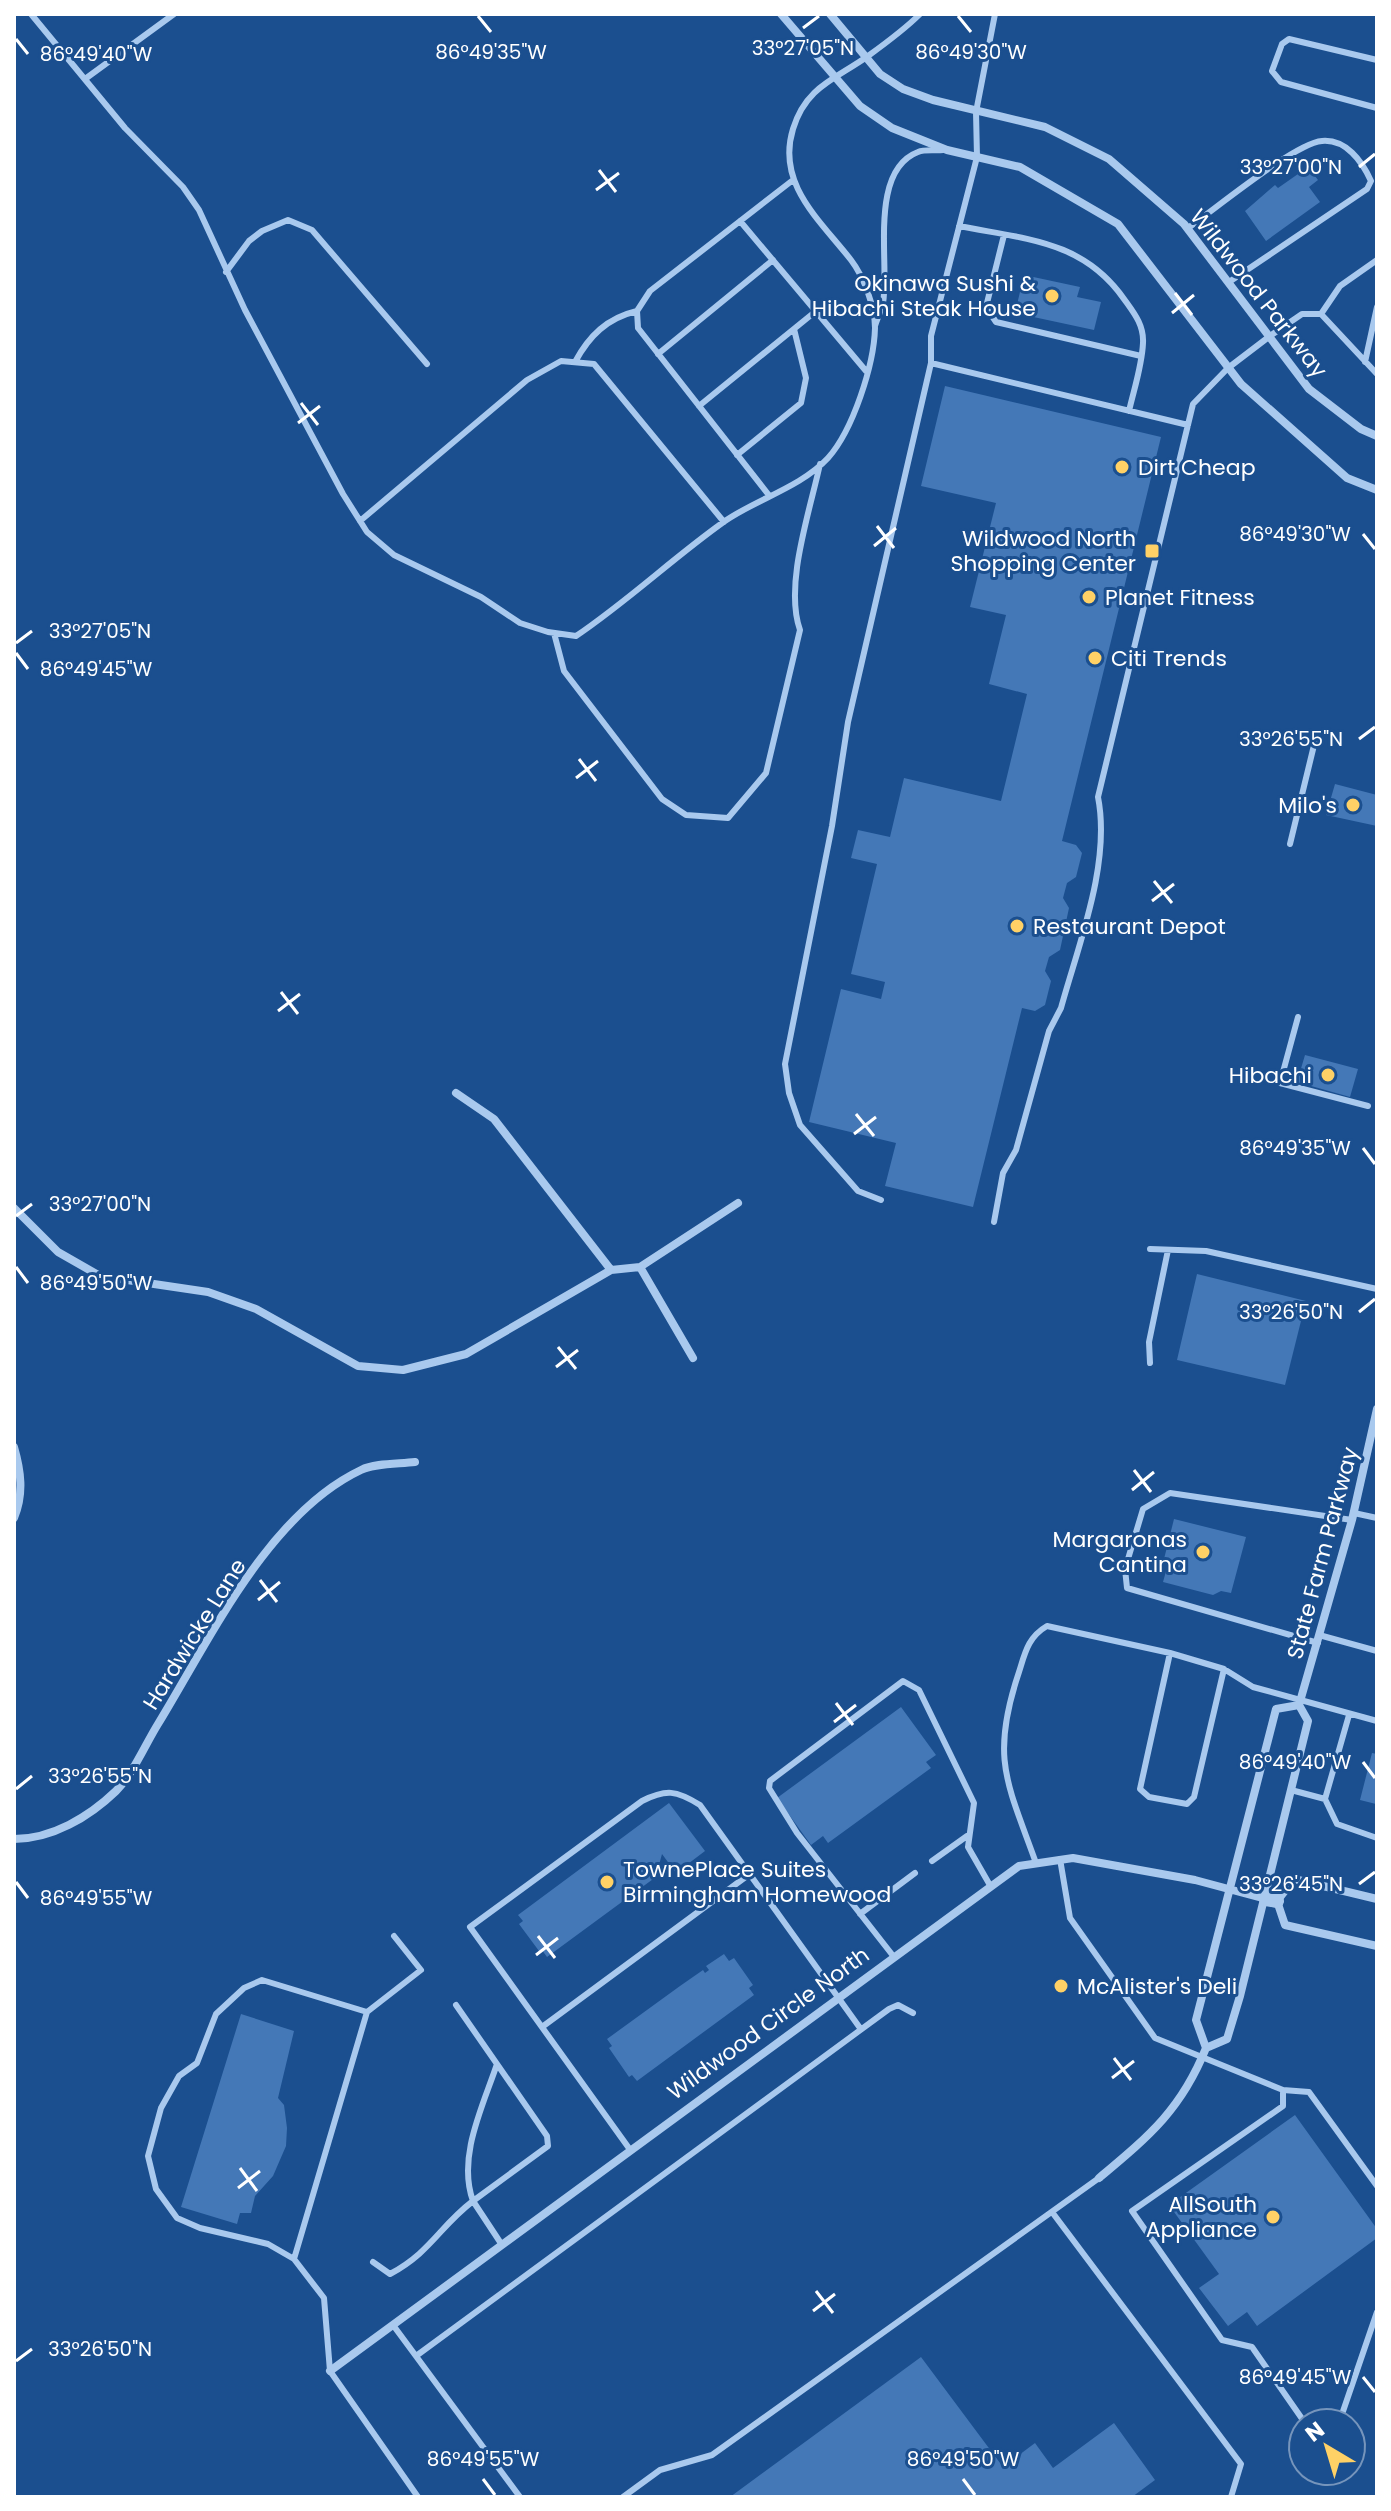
<svg xmlns="http://www.w3.org/2000/svg" width="1391" height="2511" font-family="Poppins,sans-serif">
	<style>
		.building { fill: #4478b7 }
		.lines { fill: none; stroke-linecap: round; stroke-linejoin: round }
		.service { stroke: #a9c9ee; stroke-width: 6 }
		.minor { stroke: #a9c9ee; stroke-width: 8 }
		.tertiary { stroke: #a9c9ee; stroke-width: 14 }
		.ticks { fill: none; stroke: #fff; stroke-width: 3 }
		.poi-dot { fill: #ffd166; stroke: #1b4f8f; stroke-width: 3 }
		.labels { text-anchor: middle; stroke-width: 6; stroke-linejoin: round; paint-order: stroke }
		.poi-label { font-size: 22px; fill: #fff; stroke: #1b4f8f; text-anchor: end }
		.street-label { font-size: 22px; fill: #fff; stroke: #1b4f8f }
		.ticks-label { font-size: 20px; text-anchor: middle; fill: #fff; stroke: #1b4f8f; stroke-width: 6; stroke-linejoin: round; paint-order: stroke }
	</style>
	<rect width="100%" height="100%" fill="#1b4f8f"/>
	<path class="building" d="M1308,167L1318,180L1309,187L1320,202L1266,241L1245,211L1275,185L1278,188Z
		M1024,275L1080,287L1077,297L1101,302L1094,330L1015,313Z
		M945,386L1161,437L1062,841L1076,845L1082,853L1076,877L1067,883L1063,898L1069,908L1060,950L1049,957L1045,971L1051,981L1045,1005L1035,1011L1022,1008L973,1207L885,1186L896,1143L809,1122L841,989L881,999L885,982L851,974L877,864L851,858L858,830L890,837L904,778L1001,801L1027,694L989,684L1006,615L970,607L996,503L921,486Z
		M1335,784L1377,795V826L1326,815Z
		M1305,1055L1358,1069L1350,1097L1297,1082Z
		M1197,1274L1306,1301L1285,1385L1177,1360Z
		M1174,1519L1246,1537L1231,1593L1221,1591L1213,1595L1163,1582L1168,1564L1163,1563Z
		M901,1707L936,1755L926,1762L931,1768L828,1843L823,1836L811,1845L777,1798Z
		M1372,1753L1377,1754L1376,1804L1360,1800Z
		M669,1803L705,1851L676,1873L662,1854L659,1865L664,1871L547,1957L542,1950L539,1951L519,1924L523,1921L518,1915Z
		M724,1954L729,1961L734,1958L753,1985L749,1988L754,1995L637,2081L632,2075L629,2077L609,2048L612,2046L607,2039L680,1986L703,1970L705,1973L709,1970L706,1966Z
		M241,2014L294,2031L278,2098L284,2105L287,2128L286,2146L273,2176L255,2196L251,2213H240L237,2224L181,2207Z
		M1295,2115L1377,2229V2238L1257,2326L1247,2312L1228,2326L1199,2288L1219,2274L1169,2205Z
		M921,2357L1003,2467L1035,2443L1053,2468L1114,2423L1155,2480L1132,2497H730Z"/>
	<g class="lines">
		<path class="service" d="M31,14L125,128L183,187L199,210L245,310L343,494L367,532L394,555L481,597L520,623L548,632L576,636C628,601 674,557 725,521C757,499 801,487 828,458C853,430 874,365 875,328C875,307 864,277 851,260C820,220 776,184 793,129C806,86 836,79 868,56C886,43 905,29 920,14
			M995,14L976,112L977,157L931,336V363L1188,425
			M1377,60L1289,39L1282,44L1272,71L1281,82L1377,108
			M85,79L174,14
			M740,221L866,371
			M959,226C1024,239 1083,240 1124,299C1134,313 1144,325 1143,343C1142,366 1134,389 1129,411
			M1188,228C1214,210 1295,143 1322,141C1346,139 1362,161 1371,181L1367,189L1229,282
			M1004,235L986,307L996,322L1141,356
			M226,272L249,241L262,231L288,220L312,230L427,364
			M1321,314L1340,286L1377,260
			M875,326C877,319 881,311 883,303C890,264 868,171 918,152C925,149 936,151 943,150
			M658,354L773,260
			M575,362C589,336 607,318 637,311
			M1365,362L1377,307
			M699,406L816,311
			M737,455L801,403L806,378L794,329
			M768,494L638,328L637,311L650,291L793,180
			M360,521L527,380L561,361L594,364L724,522
			M554,633L564,671L662,799L686,815L728,818L766,773L800,630C784,585 810,511 820,464
			M1290,844L1316,737
			M1298,1017L1280,1083L1368,1106
			M881,1200L858,1191L800,1125L789,1093L785,1064L832,826L848,722L931,363
			M994,1222L1003,1173L1016,1150L1049,1031L1061,1008C1079,943 1111,863 1098,797L1193,404L1228,368L1270,336L1302,314H1321L1377,374
			M1150,1249L1206,1251L1377,1289
			M1150,1363L1149,1342L1168,1250
			M1354,1513L1377,1518
			M1319,1635L1377,1651
			M1318,1643L1127,1588L1125,1569L1143,1509L1170,1493L1352,1520
			M1170,1653L1140,1789L1149,1797L1187,1804L1194,1797L1224,1669
			M1291,1790L1325,1799L1337,1824L1377,1838
			M1325,1799L1349,1715
			M1060,1859L1070,1918L1155,2038L1283,2090L1309,2092L1377,2186
			M932,1861L967,1836
			M1036,1863C1007,1782 990,1758 1019,1672C1025,1653 1028,1637 1047,1626L1170,1653L1224,1669L1253,1687L1377,1721
			M860,1914L915,1873
			M894,1957L797,1833L769,1788L770,1781L903,1681L919,1690L974,1803L968,1847L991,1887
			M456,2005L547,2136L548,2146L473,2201L502,2245
			M367,2012L421,1970L394,1936
			M542,2027L751,1873
			M1283,2090V2106L1132,2211L1222,2340L1252,2347L1305,2423
			M631,2151L470,1927L642,1801C666,1789 676,1790 700,1805L860,2028
			M1052,2212L1241,2464L1231,2497
			M294,2259L367,2012L262,1980L244,1988L216,2014L197,2063L179,2076L161,2108L148,2156L156,2189L177,2218L200,2228L268,2244L294,2259L324,2298L330,2371L418,2497
			M373,2262L390,2274C431,2252 439,2227 473,2201C457,2157 483,2106 497,2064
			M393,2325L520,2497
			M416,2356L889,2009L898,2005L913,2013
			M1339,2423L1377,2312
			M623,2497L660,2470L712,2455L1099,2178"/>
		<path class="minor" d="M781,14L860,106L892,128L947,150L1020,167L1118,224L1241,384L1347,478L1377,490
			M830,14L880,74L903,89L933,100L1045,127L1109,159L1184,224L1309,389L1361,429L1377,436
			M456,1093L494,1119L611,1270
			M14,1208L58,1252L100,1276L208,1292L256,1309L358,1366L403,1370L466,1354L611,1270L640,1267L738,1203
			M640,1267L693,1358
			M14,1447C21,1471 24,1494 14,1518
			M14,1839C52,1839 89,1817 116,1791C133,1774 145,1745 158,1724C210,1639 268,1514 361,1470C375,1463 398,1464 415,1462
			M1377,1899L1294,1879L1277,1901L1285,1925L1377,1946
			M1206,2048L1227,2039L1240,1996L1308,1721L1299,1705L1352,1520L1377,1409
			M1099,2178C1149,2136 1181,2110 1206,2048L1196,2020L1276,1709L1299,1705
			M330,2371L1019,1866L1073,1858L1195,1880L1266,1899"/>
		<path class="tertiary" d="M1266,1899L1277,1901"/>
	</g>
	<path class="ticks" d="M478,16L491,32M958,16L971,32M803,28L819,16M16,39L28,54M1359,167L1375,154M599,170L616,192M596,190L619,173M1175,293L1192,315M1172,313L1194,295M301,403L318,425M298,423L320,406M877,526L894,548M1363,534L1375,549M874,546L896,528M16,643L32,631M16,653L28,669M1359,739L1375,727M579,759L596,781M576,778L598,761M1154,881L1172,903M1152,901L1174,884M281,992L298,1014M278,1011L300,994M856,1114L874,1136M854,1134L876,1117M1363,1148L1375,1164M16,1216L32,1204M16,1267L28,1283M1359,1312L1375,1299M558,1347L576,1369M556,1367L578,1350M1134,1470L1151,1492M1132,1490L1154,1472M260,1580L277,1602M258,1600L280,1582M836,1703L853,1725M834,1722L856,1705M1363,1762L1375,1778M16,1789L32,1776M16,1882L28,1898M1359,1884L1375,1872M538,1936L555,1958M536,1955L558,1938M1114,2058L1131,2080M1112,2078L1134,2061M240,2168L257,2191M238,2188L260,2171M816,2291L833,2313M813,2311L835,2294M16,2361L32,2349M1363,2377L1375,2392M483,2479L495,2495M963,2479L975,2495"/>
	<g class="poi-dot">
		<circle cx="1052" cy="296" r="8"/>
		<circle cx="1122" cy="467" r="8"/>
		<rect x="1144" y="543" width="16" height="16" rx="4"/>
		<circle cx="1089" cy="597" r="8"/>
		<circle cx="1095" cy="658" r="8"/>
		<circle cx="1353" cy="805" r="8"/>
		<circle cx="1017" cy="926" r="8"/>
		<circle cx="1328" cy="1075" r="8"/>
		<circle cx="1203" cy="1552" r="8"/>
		<circle cx="607" cy="1882" r="8"/>
		<circle cx="1061" cy="1986" r="8"/>
		<circle cx="1273" cy="2217" r="8"/>
	</g>
	<g class="labels">
		<g class="poi-label">
			<text x="1036" y="291">Okinawa Sushi &amp;<tspan x="1036" dy="25">Hibachi Steak House</tspan></text>
			<text x="1138" y="475" text-anchor="start">Dirt Cheap</text>
			<text x="1136" y="546">Wildwood North<tspan x="1136" dy="25">Shopping Center</tspan></text>
			<text x="1105" y="605" text-anchor="start">Planet Fitness</text>
			<text x="1111" y="666" text-anchor="start">Citi Trends</text>
			<text x="1337" y="813">Milo's</text>
			<text x="1033" y="934" text-anchor="start">Restaurant Depot</text>
			<text x="1312" y="1083">Hibachi</text>
			<text x="1187" y="1547">Margaronas<tspan x="1187" dy="25">Cantina</tspan></text>
			<text x="623" y="1877" text-anchor="start">TownePlace Suites<tspan x="623" dy="25">Birmingham Homewood</tspan></text>
			<text x="1077" y="1994" text-anchor="start">McAlister's Deli</text>
			<text x="1257" y="2212">AllSouth<tspan x="1257" dy="25">Appliance</tspan></text>
		</g>
		<g class="street-label">
			<text transform="translate(1259 293) rotate(52)" y="8">Wildwood Parkway</text>
			<text transform="translate(1322 1553) rotate(-75)" y="8">State Farm Parkway</text>
			<text transform="translate(194 1634) rotate(-58)" y="8">Hardwicke Lane</text>
			<text transform="translate(768 2023) rotate(-36)" y="8">Wildwood Circle North</text>
		</g>
	</g>
	<g class="ticks-label">
		<text x="803" y="55">33°27'05"N</text>
		<text x="491" y="59">86°49'35"W</text>
		<text x="971" y="59">86°49'30"W</text>
		<text x="96" y="61">86°49'40"W</text>
		<text x="1291" y="174">33°27'00"N</text>
		<text x="1295" y="541">86°49'30"W</text>
		<text x="100" y="638">33°27'05"N</text>
		<text x="96" y="676">86°49'45"W</text>
		<text x="1291" y="746">33°26'55"N</text>
		<text x="1295" y="1155">86°49'35"W</text>
		<text x="100" y="1211">33°27'00"N</text>
		<text x="96" y="1290">86°49'50"W</text>
		<text x="1291" y="1319">33°26'50"N</text>
		<text x="1295" y="1769">86°49'40"W</text>
		<text x="100" y="1783">33°26'55"N</text>
		<text x="1291" y="1891">33°26'45"N</text>
		<text x="96" y="1905">86°49'55"W</text>
		<text x="100" y="2356">33°26'50"N</text>
		<text x="1295" y="2384">86°49'45"W</text>
		<text x="483" y="2466">86°49'55"W</text>
		<text x="963" y="2466">86°49'50"W</text>
	</g>
	<rect width="1391" height="2511" fill="none" stroke="#ffffff" stroke-width="32"/>
	<g transform="translate(1327 2447) rotate(322)"><circle r="38" fill="#1b4f8f" stroke="#7695bc" stroke-width="2"/>
	<path d="M0-6L14 30L0 20L-14 30Z" fill="#ffd166"/>
	<text y="-12" font-size="22" font-weight="bold" text-anchor="middle" fill="#ffffff">N</text>
	</g>
</svg>
